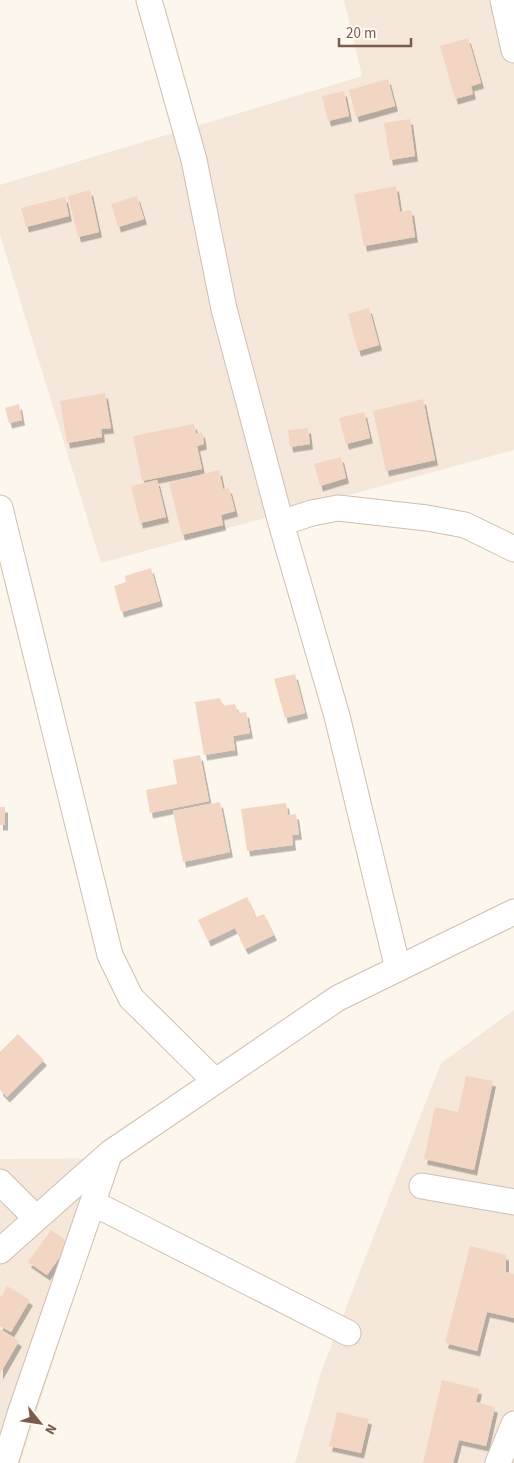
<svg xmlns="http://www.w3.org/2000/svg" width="514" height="1463" font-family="'Source Sans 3',sans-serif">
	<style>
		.residential { fill: #f5e8da }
		.building { fill: #f3d5c3; filter: url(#shadow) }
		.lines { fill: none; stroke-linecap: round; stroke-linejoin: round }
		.minor-casing { stroke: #d1beb0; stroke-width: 27 }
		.minor { stroke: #fff; stroke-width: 25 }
	</style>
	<defs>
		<filter id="shadow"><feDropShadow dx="3" dy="5.5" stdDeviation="0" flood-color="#0004"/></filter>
	</defs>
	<rect width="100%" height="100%" fill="#fdf6ec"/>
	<path class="residential" d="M344,0H514V450L101,563L0,235V185L362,76Z
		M514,1010V1463H295L321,1372L441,1063Z
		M119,1158L20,1463H0V1159Z"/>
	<path class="building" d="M468,38L481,83L471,86L473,94L455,99L440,46Z
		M388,79L395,106L356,117L349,90Z
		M344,91L349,116L328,121L322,96Z
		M410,119L415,156L390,160L384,123Z
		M396,186L400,212L411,210L415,237L364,246L354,194Z
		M90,190L99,232L78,237L68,196Z
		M137,196L144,219L118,227L111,204Z
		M65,197L69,216L26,227L21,208Z
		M369,308L379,345L358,351L348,314Z
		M105,393L111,428L101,429L102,437L67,443L60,401Z
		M423,399L435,460L386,471L373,411Z
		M19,404L22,420L9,423L5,408Z
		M364,412L370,438L346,444L339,418Z
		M194,424L196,434L202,432L204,444L197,446L202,469L142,481L133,436Z
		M308,428L310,444L290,447L288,430Z
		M341,457L346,478L320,486L314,464Z
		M219,470L223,489L229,488L235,511L221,515L223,525L182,535L169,483Z
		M157,480L166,517L140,523L131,486Z
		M151,568L160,601L121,612L114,586L126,582L125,576Z
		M295,674L305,713L285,718L274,679Z
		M220,698L223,706L235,704L238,713L246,712L250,733L233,736L235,750L204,755L195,702Z
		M200,755L209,801L150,813L146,790L177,784L173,760Z
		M220,802L230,852L183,862L173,811Z
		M286,803L288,815L296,814L299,834L292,835L293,845L247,851L241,809Z
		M0,807H5V825H0Z
		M247,897L256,917L264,914L274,935L245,949L235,928L208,941L198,920Z
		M18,1034L44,1060L7,1097L0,1090V1052Z
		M466,1076L493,1081L474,1170L424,1159L435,1107L458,1112Z
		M51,1230L70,1243L47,1275L28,1262Z
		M470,1246L506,1255V1272L514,1274V1318L487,1312L477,1351L445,1343Z
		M7,1286L30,1300L11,1332L0,1326V1295L2,1296Z
		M0,1329L19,1341L0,1374Z
		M442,1380L479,1389L476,1402L495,1407L486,1446L459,1440L453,1463H423Z
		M337,1412L369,1419L361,1453L329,1446Z"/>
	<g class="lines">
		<defs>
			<path id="minor" d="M149,0L194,160L224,309L281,523L337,716L398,969
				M503,0L514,50
				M0,508L110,955L131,998L215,1081
				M281,523L312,513L338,508L427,518L465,525L514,549
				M0,1182L36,1218
				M422,1186L514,1202
				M93,1203L348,1333
				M0,1251L110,1153L338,998L514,912
				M5,1463L20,1414L109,1155
				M498,1463L514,1424"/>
		</defs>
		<use href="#minor" class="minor-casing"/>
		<use href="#minor" class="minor"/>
	</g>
	<g transform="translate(40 1423) rotate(120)" stroke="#fffaf3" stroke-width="4" paint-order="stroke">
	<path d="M0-4L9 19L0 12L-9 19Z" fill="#7a5c4d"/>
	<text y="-8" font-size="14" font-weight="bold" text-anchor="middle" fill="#7a5c4d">N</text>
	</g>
	<path d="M339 38v8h72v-8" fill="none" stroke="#7a5c4d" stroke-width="2.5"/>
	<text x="346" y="38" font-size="15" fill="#7a5c4d" stroke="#fffaf3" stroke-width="4" paint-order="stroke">20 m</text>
</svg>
